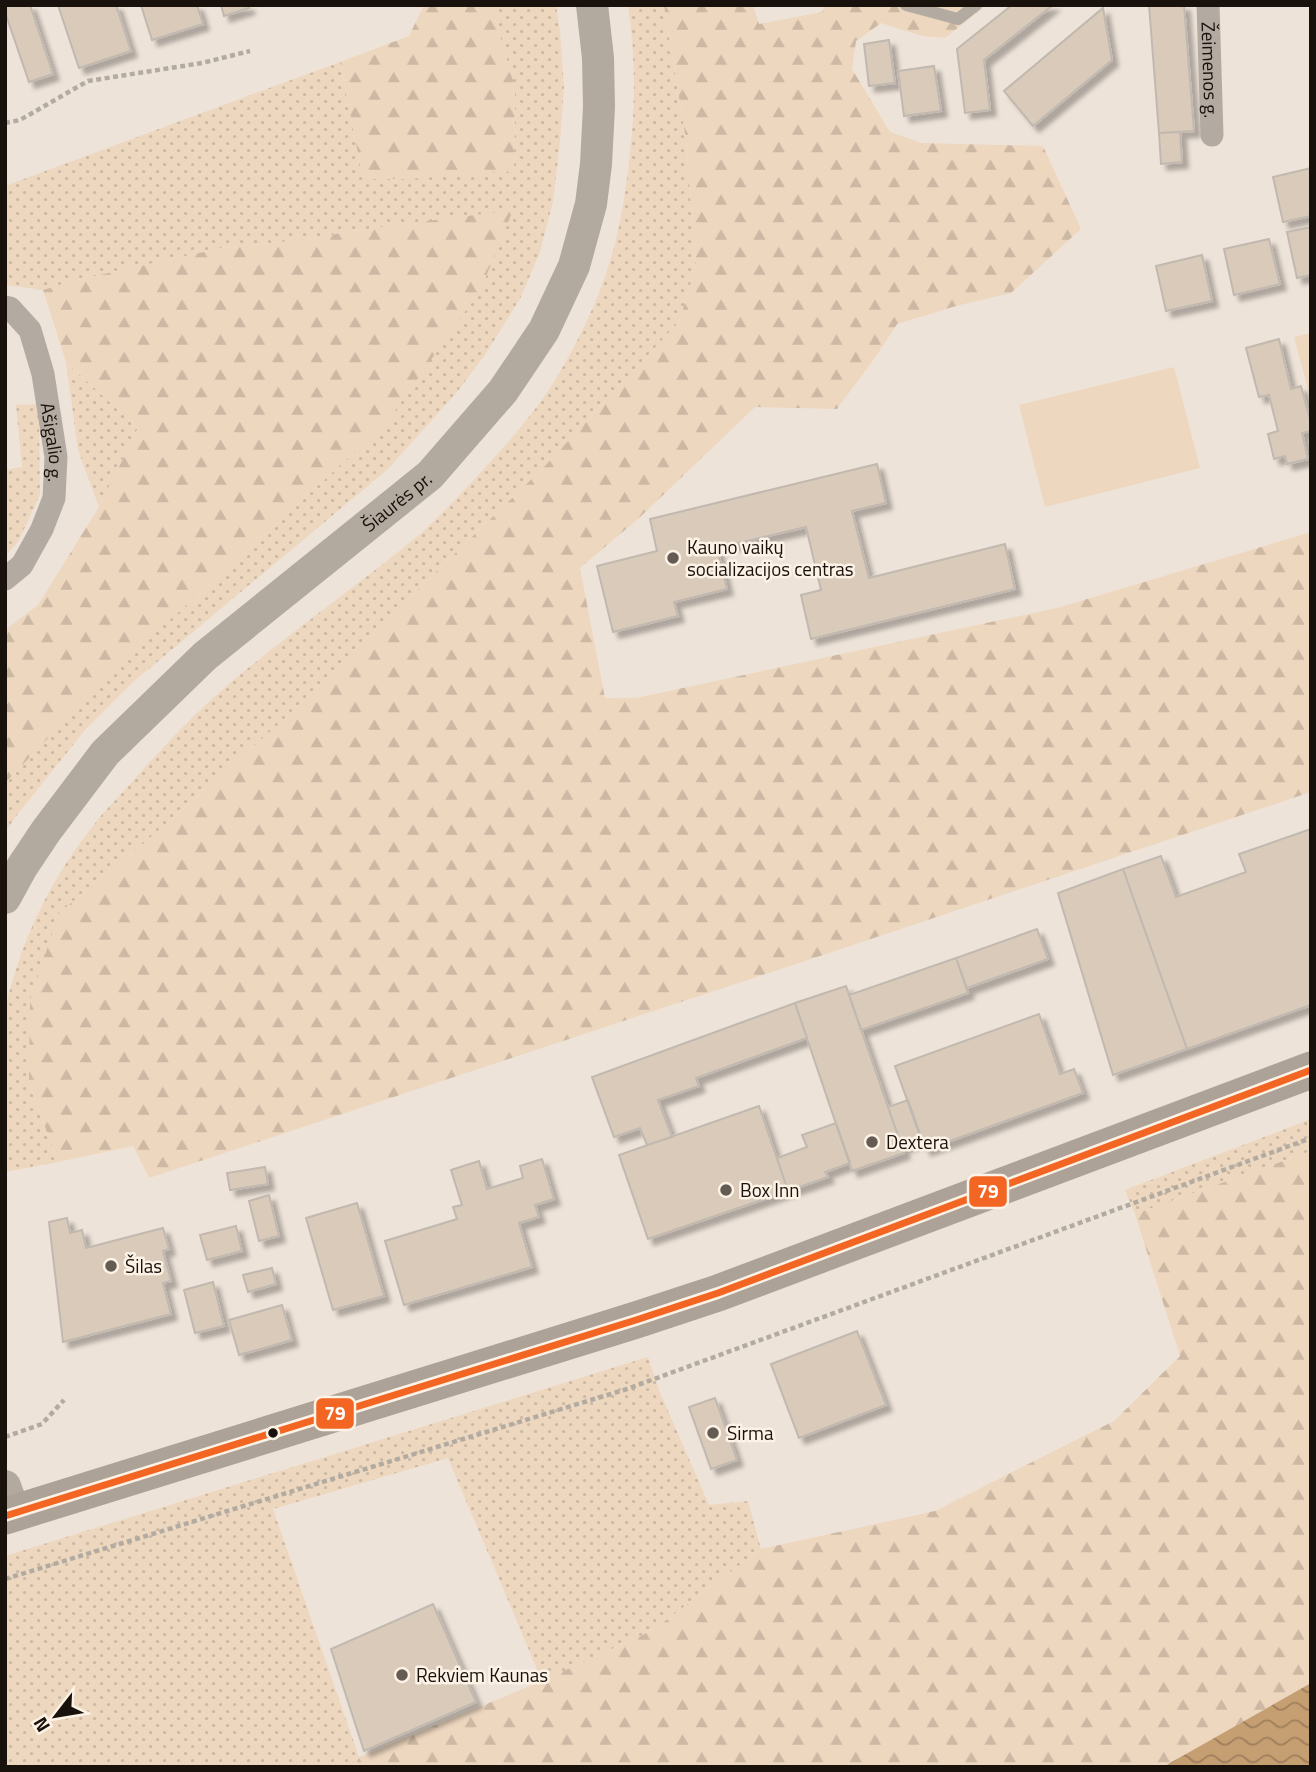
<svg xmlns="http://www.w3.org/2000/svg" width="1316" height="1772" font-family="'Titillium Web',sans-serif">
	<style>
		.grass { fill: url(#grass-dots) }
		.forest { fill: url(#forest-firs) }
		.garden { fill: #eed7bf }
		.water { fill: url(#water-waves) }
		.building { fill: #d9cab9; stroke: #c1b9b0; stroke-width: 2; filter: url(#shadow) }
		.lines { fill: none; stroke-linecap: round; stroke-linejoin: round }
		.path { stroke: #b2aba2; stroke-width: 4.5; stroke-dasharray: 5 3.5; stroke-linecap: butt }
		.lane { stroke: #b3aba2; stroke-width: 12 }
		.street { stroke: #b3aba2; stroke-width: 23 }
		.secondary { stroke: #b2a99f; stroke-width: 32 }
		.primary { stroke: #ada297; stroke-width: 37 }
		.bus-1-casing { stroke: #fdf2e6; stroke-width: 12 }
		.bus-1 { stroke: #f26522; stroke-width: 7 }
		.poi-dot { fill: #645b53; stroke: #fdf2e6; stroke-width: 2.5 }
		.bus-dot { fill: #19120c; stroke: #fdf2e6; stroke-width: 2.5 }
		.labels { text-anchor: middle; stroke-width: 5; stroke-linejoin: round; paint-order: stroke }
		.street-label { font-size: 19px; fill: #19120c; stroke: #fdf2e6 }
		.poi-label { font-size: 19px; fill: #19120c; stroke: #fdf2e6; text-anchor: start }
		.line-badge { stroke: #fdf2e6; stroke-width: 2.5 }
		.badge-label { font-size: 19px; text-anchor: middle; font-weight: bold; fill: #fff }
	</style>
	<defs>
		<pattern id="grass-dots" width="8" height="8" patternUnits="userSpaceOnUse" patternTransform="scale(1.75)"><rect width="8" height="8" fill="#eed7bf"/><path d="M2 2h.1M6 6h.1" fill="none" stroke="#ccb8a3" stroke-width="1.8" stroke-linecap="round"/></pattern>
		<pattern id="forest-firs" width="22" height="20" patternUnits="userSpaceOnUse" patternTransform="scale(1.75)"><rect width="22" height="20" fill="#eed7bf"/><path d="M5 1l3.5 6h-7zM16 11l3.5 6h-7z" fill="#ccb8a3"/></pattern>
		<pattern id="water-waves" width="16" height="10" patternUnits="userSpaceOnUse" patternTransform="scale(1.75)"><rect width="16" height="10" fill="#c59e72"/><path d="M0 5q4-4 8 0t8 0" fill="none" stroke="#9f7f5c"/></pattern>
		<filter id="shadow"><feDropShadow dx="6" dy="6" stdDeviation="2" flood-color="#0004"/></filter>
	</defs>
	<rect width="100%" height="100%" fill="#eee3d8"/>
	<path class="grass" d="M491,5H556L560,31L564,86L560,142L553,202L540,252L521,297L485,355L457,392L388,469L132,683L85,730L17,815L5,832V783L124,658L209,586L387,422L365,229L300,240L222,248L72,281L43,290L5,285V186L340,62L363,179L514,171L515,87Z
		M628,5H664L686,140L696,266L679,322L542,469L279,724L142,845L59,913L29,1083L58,1162L5,1172V1010C20,942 50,880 93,826C104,811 118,798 130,784C156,755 183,725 212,699C276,642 347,594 413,540C438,519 461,494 483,470C507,444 531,417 550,388C575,348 598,303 611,258C619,232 623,206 627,179C635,120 637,64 628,5Z
		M66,362L138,428L99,507L78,450Z
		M39,404L40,495L18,542L5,556V470L22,467L16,405Z
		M1311,1119V1151L1135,1214L1125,1190Z
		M648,1357L659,1390L709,1505L748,1501L761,1549L653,1630L542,1681L448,1458L273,1509L359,1757L355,1767H5V1556Z"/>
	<path class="forest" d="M424,5H491L515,87L514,171L408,179H363L340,62L409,36Z
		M664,5H753L759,24L822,12L825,5H987L945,38L922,36L881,23L856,41L852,69L890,132L922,143L1043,146L1081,229L1011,293L956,306L897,324L877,355L837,409L755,407L638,519L580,568L605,698H636L1057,608L1311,532V792L832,952L149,1178L133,1146L58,1162L29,1083L30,1000L59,913L142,845L279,724L542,469L679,322L696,266L686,140Z
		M513,210L481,289L387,422L209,586L124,659L5,783V630L38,605L99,507L138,428L66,362L43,290L72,281L222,248L300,240L365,229Z
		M1311,1151V1683L1163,1767H355L359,1757L542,1681L653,1630L761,1549L935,1511L1114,1421L1180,1356L1135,1214Z"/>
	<path class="garden" d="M1311,333V401L1294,337Z
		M1174,367L1200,468L1045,507L1019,405Z"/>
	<path class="water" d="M1311,1683V1767H1163Z"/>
	<path class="building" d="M5,5H30L53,74L29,82L5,12Z
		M58,5H116L131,51L79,68Z
		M141,5H197L203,24L152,40Z
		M221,5H248L249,8L224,16Z
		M1012,5H1053L984,60L990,110L965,113L957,49Z
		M1149,5H1184L1194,131L1159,133Z
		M1103,8L1112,60L1033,126L1004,91Z
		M889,40L895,83L869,86L864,44Z
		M934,66L941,111L904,116L898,71Z
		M1180,132L1182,162L1161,164L1159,133Z
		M1311,168V216L1283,222L1273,177Z
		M1311,227V275L1297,278L1287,232Z
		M1269,239L1280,284L1234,295L1224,249Z
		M1202,255L1212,301L1166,311L1156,266Z
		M1279,339L1291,389L1301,386L1311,423V431L1302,433L1308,459L1287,464L1285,456L1274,459L1268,434L1278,431L1269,395L1259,397L1246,348Z
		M877,464L886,503L852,511L869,578L1005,544L1015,589L811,639L801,595L821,590L806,527L717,548L727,589L674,602L678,616L613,632L597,566L657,551L650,519Z
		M1311,829V1005L1187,1049L1123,869L1161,856L1176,897L1246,872L1239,854Z
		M1123,869L1187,1049L1113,1075L1058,893Z
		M1037,929L1048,959L967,988L956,958Z
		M956,958L968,993L861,1030L849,995Z
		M846,986L904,1153L852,1171L795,1003Z
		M795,1003L807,1038L696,1078L699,1086L658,1100L672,1137L647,1145L640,1128L614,1137L592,1077Z
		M1039,1014L1060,1074L1074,1069L1083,1093L925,1150L895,1066Z
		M908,1100L922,1140L902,1147L888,1107Z
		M759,1106L788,1191L648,1239L619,1155Z
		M836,1123L850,1163L825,1172L828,1177L788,1191L777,1158L807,1147L802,1135Z
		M542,1159L554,1199L535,1205L539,1217L519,1223L532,1267L404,1305L385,1241L457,1219L453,1207L462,1205L451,1170L479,1161L487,1189L523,1178L520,1166Z
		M265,1167L268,1184L230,1190L227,1173Z
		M269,1195L279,1236L259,1241L249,1201Z
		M357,1203L384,1296L333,1310L306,1218Z
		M67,1218L70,1233L82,1230L86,1248L163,1228L169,1249L163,1251L171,1281L163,1283L171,1314L63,1342L49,1222Z
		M236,1226L242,1251L207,1260L200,1235Z
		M272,1268L276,1284L248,1292L243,1275Z
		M213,1282L224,1326L195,1333L184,1290Z
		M282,1305L292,1340L239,1355L229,1320Z
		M857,1331L886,1405L799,1438L771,1364Z
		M715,1398L737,1460L711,1469L689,1407Z
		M433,1604L476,1702L364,1751L331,1649Z"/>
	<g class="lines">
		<path class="path" d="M5,123L20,120L88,81L202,63L250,51
			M5,1437L42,1424L64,1400
			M5,1579L627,1389L1311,1138"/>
		<path class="lane" d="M906,5L958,19L976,5"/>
		<g class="street">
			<path id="s1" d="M1208,5L1212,135"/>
			<path id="s2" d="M5,307L10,308L30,330L43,374L56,457L54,498L42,529L22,565L5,579"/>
		</g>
		<g class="secondary">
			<path id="s3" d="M5,898L22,867L46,831L105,753L205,656L430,475L503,391L544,330L574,266L591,204L596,164L599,107L598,58L592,5"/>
			<path d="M5,1486L15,1513"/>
		</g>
		<path class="primary" d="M5,1516L636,1320L718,1293L1311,1070"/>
		<defs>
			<path id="bus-1" d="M5,1516L636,1320L718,1293L1311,1070"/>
		</defs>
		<use href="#bus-1" class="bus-1-casing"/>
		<use href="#bus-1" class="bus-1"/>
	</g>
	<g class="poi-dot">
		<circle cx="673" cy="558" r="7"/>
		<circle cx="872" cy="1142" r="7"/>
		<circle cx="726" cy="1190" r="7"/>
		<circle cx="111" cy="1266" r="7"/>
		<circle cx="713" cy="1433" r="7"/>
		<circle cx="402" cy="1675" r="7"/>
	</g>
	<circle class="bus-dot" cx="273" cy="1433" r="6"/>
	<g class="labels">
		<g class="street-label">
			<text dy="7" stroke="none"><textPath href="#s1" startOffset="65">Žeimenos g.</textPath></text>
			<text dy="7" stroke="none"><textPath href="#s2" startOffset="150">Ašigalio g.</textPath></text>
			<text dy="7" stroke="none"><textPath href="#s3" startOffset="562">Šiaurės pr.</textPath></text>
		</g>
		<g class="poi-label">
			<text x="687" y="554">Kauno vaikų<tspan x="687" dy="22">socializacijos centras</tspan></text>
			<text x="886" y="1149">Dextera</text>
			<text x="740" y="1197">Box Inn</text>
			<text x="125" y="1273">Šilas</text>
			<text x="727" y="1440">Sirma</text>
			<text x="416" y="1682">Rekviem Kaunas</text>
		</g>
	</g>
	<g class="line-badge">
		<rect x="968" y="1175" width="40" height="33" rx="7" fill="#f26522"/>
		<rect x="315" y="1397" width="40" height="33" rx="7" fill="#f26522"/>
	</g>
	<g class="badge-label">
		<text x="988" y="1198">79</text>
		<text x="335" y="1420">79</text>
	</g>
	<rect width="1316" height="1772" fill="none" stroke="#19120c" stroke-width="14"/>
	<g transform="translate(56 1716) rotate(239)" stroke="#fdf2e6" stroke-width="5" paint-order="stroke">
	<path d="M0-5L12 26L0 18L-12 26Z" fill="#19120c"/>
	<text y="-10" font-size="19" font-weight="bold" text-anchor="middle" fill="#19120c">N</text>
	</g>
</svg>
